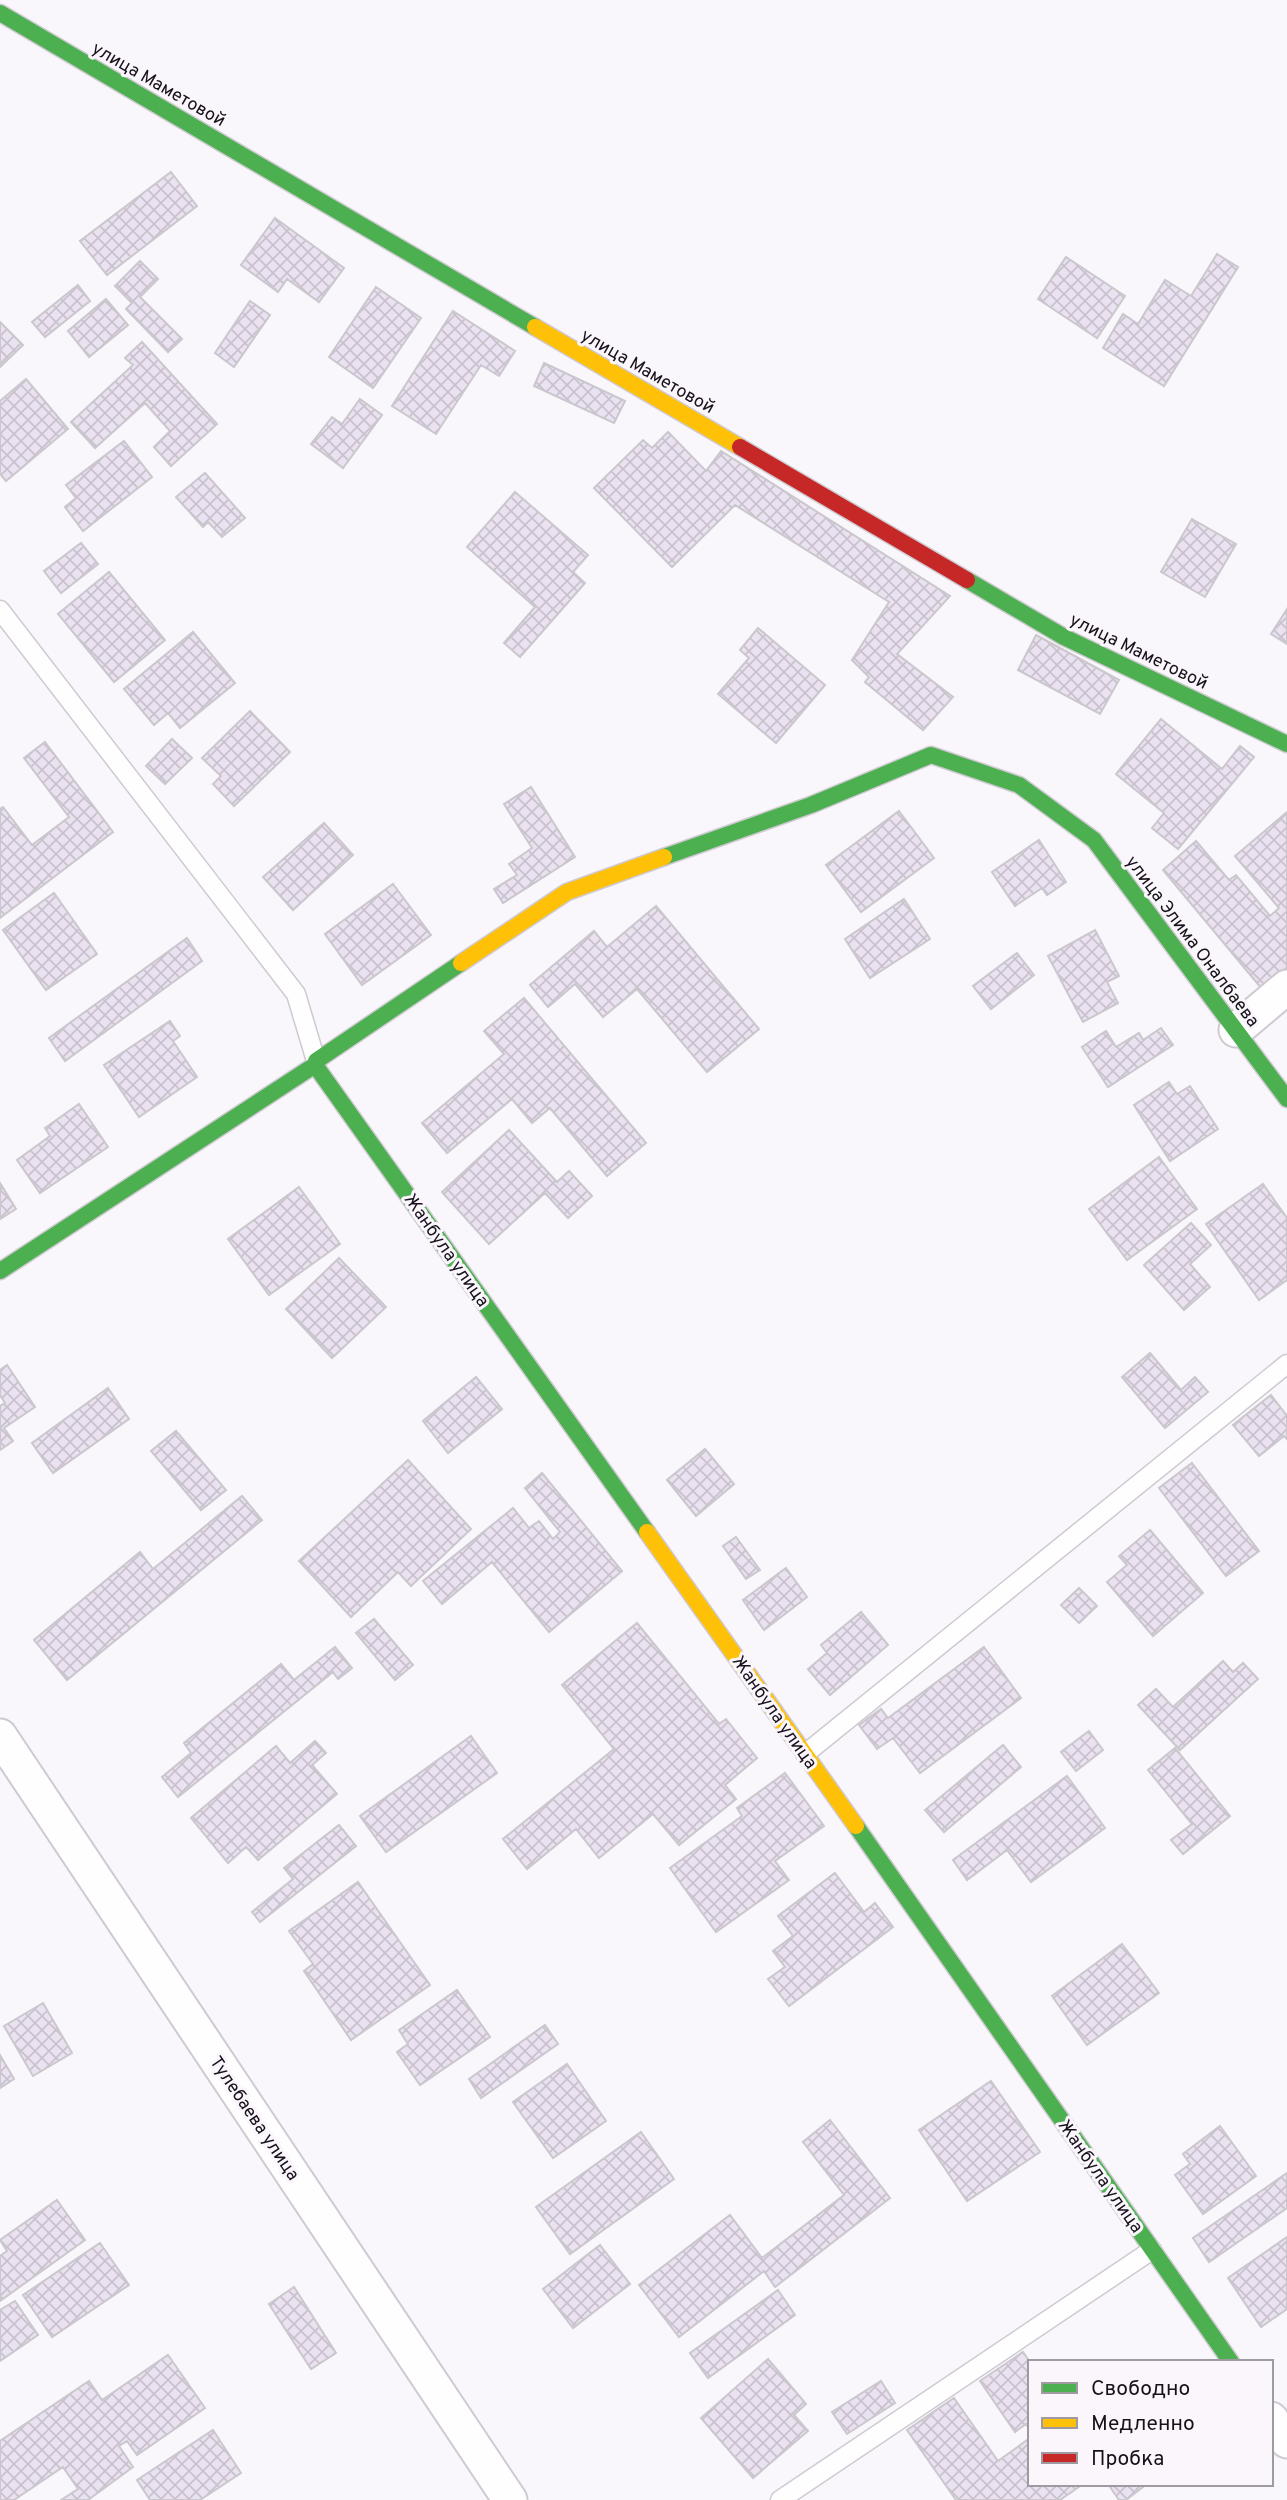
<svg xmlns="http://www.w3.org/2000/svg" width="1287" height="2500" font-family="Overpass,sans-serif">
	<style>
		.building { fill: url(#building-cross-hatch); stroke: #cac7cd; stroke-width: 2 }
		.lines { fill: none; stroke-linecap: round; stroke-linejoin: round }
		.lane-casing { stroke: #cfcad2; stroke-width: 21 }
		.street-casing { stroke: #cfcad2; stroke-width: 37 }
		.fast-casing { stroke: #cfcad2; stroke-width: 19 }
		.slow-casing { stroke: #cfcad2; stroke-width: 19 }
		.jam-casing { stroke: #cfcad2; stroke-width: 19 }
		.lane { stroke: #fefefe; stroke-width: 18 }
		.street { stroke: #fefefe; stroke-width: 33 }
		.fast { stroke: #4caf50; stroke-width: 16 }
		.slow { stroke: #ffc107; stroke-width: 16 }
		.jam { stroke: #c62828; stroke-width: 16 }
		.labels { text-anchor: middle; stroke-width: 6; stroke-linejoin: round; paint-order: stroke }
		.street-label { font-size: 18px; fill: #17111b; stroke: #faf6fc }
	</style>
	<defs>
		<pattern id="building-cross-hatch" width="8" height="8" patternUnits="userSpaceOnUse" patternTransform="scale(1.75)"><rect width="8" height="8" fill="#ebe2f1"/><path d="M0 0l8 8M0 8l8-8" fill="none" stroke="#c9c1ce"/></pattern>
	</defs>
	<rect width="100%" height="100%" fill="#f9f7fb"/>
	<path class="building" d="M171,172L197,206L107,275L80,241Z
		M275,218L344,268L319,302L287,279L278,292L241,265Z
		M1217,254L1238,267L1164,386L1103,348L1123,314L1138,324L1165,280L1191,296Z
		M1066,257L1125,296L1097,338L1038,299Z
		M140,261L158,279L140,297L182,339L168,352L126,309L132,303L115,286Z
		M78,285L90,301L45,337L32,322Z
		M376,287L421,318L373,388L329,357Z
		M106,299L128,325L89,357L68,331Z
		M250,301L270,315L234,367L215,353Z
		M453,311L515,351L499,376L481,365L436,434L392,406Z
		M0,322L23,345L0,367Z
		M142,342L217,424L171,466L154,447L170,431L145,403L95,448L71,422L133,365L125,358Z
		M544,363L625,401L614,423L534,386Z
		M26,379L68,429L6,481L0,474V401Z
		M360,399L382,415L343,468L311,444L332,417L342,424Z
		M668,432L706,471L721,451L950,596L897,654L953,697L923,730L865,682L869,677L852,660L889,602L735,505L672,567L594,488L643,440L652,448Z
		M124,441L152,477L83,531L65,507L76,498L66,485Z
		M205,473L245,518L222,537L208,522L203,527L176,497Z
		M515,492L588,555L573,572L585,583L520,657L504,643L535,607L467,547Z
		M1192,519L1236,544L1205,597L1161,572Z
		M81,543L98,564L61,593L44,571Z
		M109,572L165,640L114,682L58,614Z
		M1287,609V644L1271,634Z
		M758,628L825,685L776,743L718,694L749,658L740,650Z
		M193,632L235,683L180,728L168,713L154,725L124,689Z
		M1036,635L1119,680L1100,714L1018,670Z
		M250,711L290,752L234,806L213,784L221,776L202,758Z
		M1161,719L1222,769L1240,746L1254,757L1178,849L1152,828L1164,813L1116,774Z
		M172,739L192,758L165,784L146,766Z
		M45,742L113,832L0,918V809L3,807L32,845L69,817L24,758Z
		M531,787L575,857L503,903L494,889L517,875L509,864L532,848L504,804Z
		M899,811L934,858L861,912L826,865Z
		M1287,812V968L1262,989L1163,870L1196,841L1229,880L1236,875L1270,916L1279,908L1235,856Z
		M324,823L353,855L293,910L263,877Z
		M1039,840L1066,882L1047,895L1042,888L1015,906L992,872Z
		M393,884L431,935L362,985L325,934Z
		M54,893L97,954L46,990L3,930Z
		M904,899L930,939L870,978L845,939Z
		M656,906L759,1029L707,1072L637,989L603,1017L575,984L548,1007L530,985L594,931L607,947Z
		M1095,930L1119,976L1107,982L1118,1003L1083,1022L1048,956Z
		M187,938L202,961L65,1061L49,1038Z
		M1017,953L1034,975L991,1009L973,986Z
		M524,998L646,1143L607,1176L550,1108L532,1123L512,1099L447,1153L422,1123L504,1054L484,1031Z
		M170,1021L180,1036L173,1041L197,1077L139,1117L104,1065Z
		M1161,1028L1173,1045L1108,1087L1082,1047L1106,1031L1116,1047L1139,1033L1143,1040Z
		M1169,1082L1177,1094L1190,1086L1218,1129L1170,1161L1134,1105Z
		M79,1104L108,1147L40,1193L17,1160L50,1136L45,1128Z
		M509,1130L557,1182L569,1171L592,1196L568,1218L545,1193L489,1244L442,1192Z
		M1159,1157L1197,1209L1127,1260L1089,1209Z
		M0,1183L16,1209L0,1219Z
		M1263,1184L1287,1218V1280L1259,1300L1206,1224Z
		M299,1187L340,1244L269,1295L228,1239Z
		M1191,1223L1211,1245L1190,1264L1210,1287L1184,1310L1144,1265Z
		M339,1258L386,1307L332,1358L286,1309Z
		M1150,1353L1181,1390L1195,1377L1208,1392L1165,1428L1122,1377Z
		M7,1365L35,1407L4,1428L13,1441L0,1450V1406L5,1403L0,1395V1370Z
		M476,1377L502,1409L448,1453L423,1421Z
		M108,1388L129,1419L53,1473L32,1443Z
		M1271,1395L1287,1416V1439L1284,1436L1259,1456L1233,1425Z
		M176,1431L226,1490L201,1510L151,1451Z
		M705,1449L734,1484L696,1516L667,1480Z
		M408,1460L471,1529L411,1586L398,1572L351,1617L299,1561Z
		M1192,1463L1259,1551L1226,1576L1159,1488Z
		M542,1473L622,1571L549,1632L492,1562L442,1604L423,1581L513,1508L529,1528L539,1521L553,1539L560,1532L525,1488Z
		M242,1496L262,1520L67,1680L34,1640L140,1552L153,1569Z
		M1150,1530L1203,1593L1153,1636L1107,1582L1127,1565L1119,1556Z
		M736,1537L760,1570L746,1579L723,1546Z
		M786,1568L807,1597L764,1630L743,1600Z
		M1079,1588L1097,1606L1079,1623L1061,1605Z
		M861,1612L888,1645L830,1695L808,1669L827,1653L821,1645Z
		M374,1619L413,1665L395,1680L356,1633Z
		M637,1623L719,1724L726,1719L757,1758L725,1785L736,1799L679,1845L653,1814L599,1858L576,1829L527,1869L503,1839L614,1749L562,1685Z
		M335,1647L352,1668L338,1679L333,1672L178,1797L162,1777L191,1753L184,1743L281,1664L294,1680Z
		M984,1647L1021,1698L920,1773L893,1738L877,1749L859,1725L881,1709L888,1718Z
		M1223,1661L1233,1672L1243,1663L1258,1679L1180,1750L1138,1705L1156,1689L1173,1707Z
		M1089,1731L1103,1750L1076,1771L1061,1752Z
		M471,1736L497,1773L386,1852L360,1816Z
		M315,1741L326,1753L312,1765L337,1794L258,1860L246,1847L228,1863L191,1818L276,1746L290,1763Z
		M1003,1745L1021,1767L944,1832L925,1810Z
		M1175,1748L1230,1816L1183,1854L1171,1840L1192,1824L1148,1770Z
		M785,1773L824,1826L775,1861L789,1880L716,1932L670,1868L742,1816L737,1808Z
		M1067,1776L1105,1828L1031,1882L1007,1850L967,1880L953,1860Z
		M339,1825L356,1846L260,1922L252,1912L293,1879L284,1868Z
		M835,1873L864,1912L875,1903L893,1927L789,2006L768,1979L785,1967L773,1951L793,1936L778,1916Z
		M358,1882L430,1985L351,2040L304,1971L313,1964L289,1931Z
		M1122,1944L1159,1993L1087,2045L1052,1996Z
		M457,1990L490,2037L420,2085L397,2052L408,2044L399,2030Z
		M43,2003L72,2053L33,2076L4,2026Z
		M545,2025L558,2044L481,2098L469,2079Z
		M0,2055L14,2079L0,2088Z
		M567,2064L606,2121L553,2158L513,2102Z
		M991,2081L1040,2152L967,2201L919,2130Z
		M830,2120L890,2198L775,2287L764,2271L679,2337L639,2285L730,2215L762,2258L844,2195L803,2142Z
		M1220,2126L1256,2176L1203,2214L1175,2175L1190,2164L1183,2154Z
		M641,2132L674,2179L570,2254L536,2207Z
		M1287,2173V2208L1209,2262L1193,2238Z
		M57,2200L85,2240L0,2301V2256L7,2251L0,2240Z
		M1287,2237V2309L1261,2327L1228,2278Z
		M100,2243L129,2285L52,2337L23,2295Z
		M600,2245L630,2284L573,2328L543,2289Z
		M294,2287L336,2353L311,2369L269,2304Z
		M778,2290L795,2315L708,2378L690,2353Z
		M15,2301L38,2335L0,2361V2310Z
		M1023,2352L1030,2362V2430L1026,2424L1015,2432L980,2381Z
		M168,2355L205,2408L137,2455L127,2441L119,2446L133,2467L88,2500H61L78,2489L63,2467L14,2500H0V2441L89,2381L102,2400Z
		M768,2359L806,2404L794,2415L808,2431L753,2478L701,2418Z
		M881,2381L895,2403L847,2434L832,2412Z
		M954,2398L998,2461L1030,2438V2484H1083L1060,2500H956L907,2430Z
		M213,2430L241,2473L200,2500H150L137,2480Z
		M1108,2484H1147L1126,2500H1119Z"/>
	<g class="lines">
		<defs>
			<path id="lane" d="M0,610L296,994L316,1061
				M805,1754L1287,1364
				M780,2500L1152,2250"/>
			<path id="street" d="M1236,1030L1287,987
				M0,1736L510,2500
				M1271,2419L1287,2441"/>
			<path id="fast" d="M0,13L535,327
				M967,580L1064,637L1287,744
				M664,857L811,805L931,755L1019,785L1094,840L1287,1099
				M315,1065L647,1532
				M0,1271L315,1065L316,1061L461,963
				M856,1826L1231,2362"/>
			<path id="slow" d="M535,327L740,447
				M461,963L567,892L664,857
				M647,1532L856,1826"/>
			<path id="jam" d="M740,447L967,580"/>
		</defs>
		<use href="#lane" class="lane-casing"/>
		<use href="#street" class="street-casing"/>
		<use href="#fast" class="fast-casing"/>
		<use href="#slow" class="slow-casing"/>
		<use href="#jam" class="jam-casing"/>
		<use href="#lane" class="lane"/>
		<use href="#street" class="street"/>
		<use href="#fast" class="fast"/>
		<use href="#slow" class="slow"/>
		<use href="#jam" class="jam"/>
	</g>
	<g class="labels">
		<g class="street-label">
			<text transform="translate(159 84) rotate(30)" y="6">улица Маметовой</text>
			<text transform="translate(648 371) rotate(30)" y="6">улица Маметовой</text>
			<text transform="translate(1139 651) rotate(26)" y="6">улица Маметовой</text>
			<text transform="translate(1193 941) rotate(53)" y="6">улица Элима Оналбаева</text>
			<text transform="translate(447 1250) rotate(55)" y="6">Жанбула улица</text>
			<text transform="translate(775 1712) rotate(55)" y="6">Жанбула улица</text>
			<text transform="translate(255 2118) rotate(56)" y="6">Тулебаева улица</text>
			<text transform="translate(1101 2176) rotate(55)" y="6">Жанбула улица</text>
		</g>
	</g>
	<rect x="1028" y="2360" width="245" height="126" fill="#faf6fc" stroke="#9f9aa2" stroke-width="2"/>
	<rect x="1042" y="2383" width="35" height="10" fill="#4caf50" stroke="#9f9aa2" stroke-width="2"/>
	<text x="1091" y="2395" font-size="21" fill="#17111b">Свободно</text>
	<rect x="1042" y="2418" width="35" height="10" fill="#ffc107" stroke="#9f9aa2" stroke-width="2"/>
	<text x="1091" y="2430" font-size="21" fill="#17111b">Медленно</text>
	<rect x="1042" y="2453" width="35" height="10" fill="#c62828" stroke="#9f9aa2" stroke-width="2"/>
	<text x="1091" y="2465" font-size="21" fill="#17111b">Пробка</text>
</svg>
